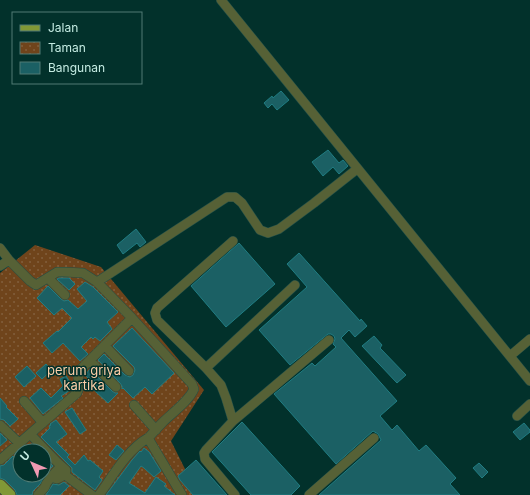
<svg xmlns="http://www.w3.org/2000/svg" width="530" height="495" font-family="Inter,sans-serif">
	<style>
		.park { fill: url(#park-dots); fill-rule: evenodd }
		.building { fill: #1b6064; stroke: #207d83 }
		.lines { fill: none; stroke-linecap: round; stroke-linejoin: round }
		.minor-casing { stroke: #214f48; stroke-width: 10 }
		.major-casing { stroke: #214f48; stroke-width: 12 }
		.minor { stroke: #566136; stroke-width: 9 }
		.major { stroke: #819836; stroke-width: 11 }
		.labels { text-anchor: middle; stroke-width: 3; stroke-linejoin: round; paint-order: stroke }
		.park-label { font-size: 13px; fill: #facda7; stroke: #02312b }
	</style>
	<defs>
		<pattern id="park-dots" width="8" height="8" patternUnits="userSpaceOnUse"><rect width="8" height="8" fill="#6f441b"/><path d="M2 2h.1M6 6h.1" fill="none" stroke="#825f3c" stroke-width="1.8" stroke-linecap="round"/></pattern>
	</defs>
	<rect width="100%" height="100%" fill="#02312b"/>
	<path class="park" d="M35,245L101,267L204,390L171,441L198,495H0V273ZM20,451H44V475H20Z"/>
	<path class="building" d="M281,91L289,100L277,110L272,104L268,108L264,103L272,96L273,98Z
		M328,150L339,163L343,160L348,166L339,174L333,167L323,176L312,162Z
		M136,229L146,242L140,247L137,243L123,254L117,245Z
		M239,243L275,284L226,327L191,286Z
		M299,253L360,321L361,319L367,326L355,337L349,330L341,338L397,401L380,416L392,430L397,425L419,451L426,445L456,478L450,484L460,495H319L381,440L378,434L373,431L336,464L274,394L312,363L315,366L336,347L333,344L335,339L334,336L331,334H328L290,365L259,330L307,287L287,264Z
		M59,278H69L75,284L69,290L57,279Z
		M85,282L93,287L118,312L107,322L112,329L100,341L95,337L93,339L91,337L81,347L88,354L80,361L63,343L52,353L43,343L57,331L58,332L72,318L62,308L54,315L37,298L48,286L61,299L64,301L68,300L78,309L87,301L77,289Z
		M132,328L174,373L152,394L145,387L133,398L123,388L122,389V386L120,383L98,360L104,354L125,375L130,377L133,375L135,370L134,367L113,346Z
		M374,336L382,345L380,348L406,375L397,383L362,346Z
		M46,364L52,370L42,379L36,373Z
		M27,366L36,376L24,387L15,377Z
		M90,369L112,391L115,393H118L108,403L94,390L97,387L85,375Z
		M66,376L73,387L72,389L61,396L63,398L43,414L30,398L41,388L51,398L63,386L60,379Z
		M0,398L7,406L6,407L18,419L10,426L4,420L0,419Z
		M72,408L86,430L80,434L65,412Z
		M56,420L67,434L56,442L69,455L67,457L75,465L84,455L88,461L90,460L103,471L99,477L102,480L95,490L72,472V468L41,437L50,428L49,426L51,425L50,424Z
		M242,422L300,486L291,495H251L212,452Z
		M524,423L530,430V432L520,440L513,432Z
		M0,433L7,440L0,446Z
		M117,445L124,451L116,460L109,455Z
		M144,448L149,452L161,471L154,477L144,468L141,466L129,483L145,493L156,477L166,484L164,486L175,495H106L132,460L140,451L141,452Z
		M13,456L16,459L14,461L20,466V475H44V457L53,466L46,473L40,484L33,491L32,495H17L15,490L5,480L0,478V466L4,465Z
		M196,460L227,495H193L180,480L178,476Z
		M479,463L488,472L482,478L473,468Z
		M64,482L69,486L60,495H46L53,484L59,485Z"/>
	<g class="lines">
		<defs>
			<path id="minor" d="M221,0L530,381
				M0,248L9,260
				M0,266L9,260L30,281L36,285L57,272H64L83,273L97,282L132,318L192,384L194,389C189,401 172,413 163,422C158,427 153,433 148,438L182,495
				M48,278L65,295
				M97,282L227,197H235L242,203L260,230L268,233L279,229L314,203L357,169
				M105,346L129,371
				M510,356L530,339
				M90,361L116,387
				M206,368L295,285
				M24,401L43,423
				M134,405L156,430
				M517,416L530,404
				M233,421L226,398L221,385L206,368L157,320L155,313L157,308L233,241
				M0,425L19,443
				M30,434L57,462L66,470V471C64,476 61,477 57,479L51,477
				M0,460L77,393C81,386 76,379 80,370L132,318
				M65,475L92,495
				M38,495L45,487L46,484L51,477L61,466
				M99,495C112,477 128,449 148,438
				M235,495L205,459L204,453L206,450L233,421L329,340
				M309,495L374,438"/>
			<path id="major" d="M0,485L10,495"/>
		</defs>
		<use href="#minor" class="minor-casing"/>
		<use href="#major" class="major-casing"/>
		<use href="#minor" class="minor"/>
		<use href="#major" class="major"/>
	</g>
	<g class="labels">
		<g class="park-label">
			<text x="84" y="375">perum griya<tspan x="84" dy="15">kartika</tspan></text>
		</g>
	</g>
	<rect x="12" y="12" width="130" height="72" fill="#02312b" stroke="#507b74"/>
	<rect x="20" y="25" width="20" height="6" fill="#819836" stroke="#507b74"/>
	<text x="48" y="32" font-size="12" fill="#c4ebe2">Jalan</text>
	<rect x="20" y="42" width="20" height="12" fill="url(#park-dots)" stroke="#507b74"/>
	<text x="48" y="52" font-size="12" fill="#c4ebe2">Taman</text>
	<rect x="20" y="62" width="20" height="12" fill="#1b6064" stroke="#507b74"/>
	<text x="48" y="72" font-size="12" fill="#c4ebe2">Bangunan</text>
	<g transform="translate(32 463) rotate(314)"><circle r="19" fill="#02312b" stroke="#507b74"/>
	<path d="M0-3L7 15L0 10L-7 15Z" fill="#f19ab3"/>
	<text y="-6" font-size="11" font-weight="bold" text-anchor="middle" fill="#c4ebe2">U</text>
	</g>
</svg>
